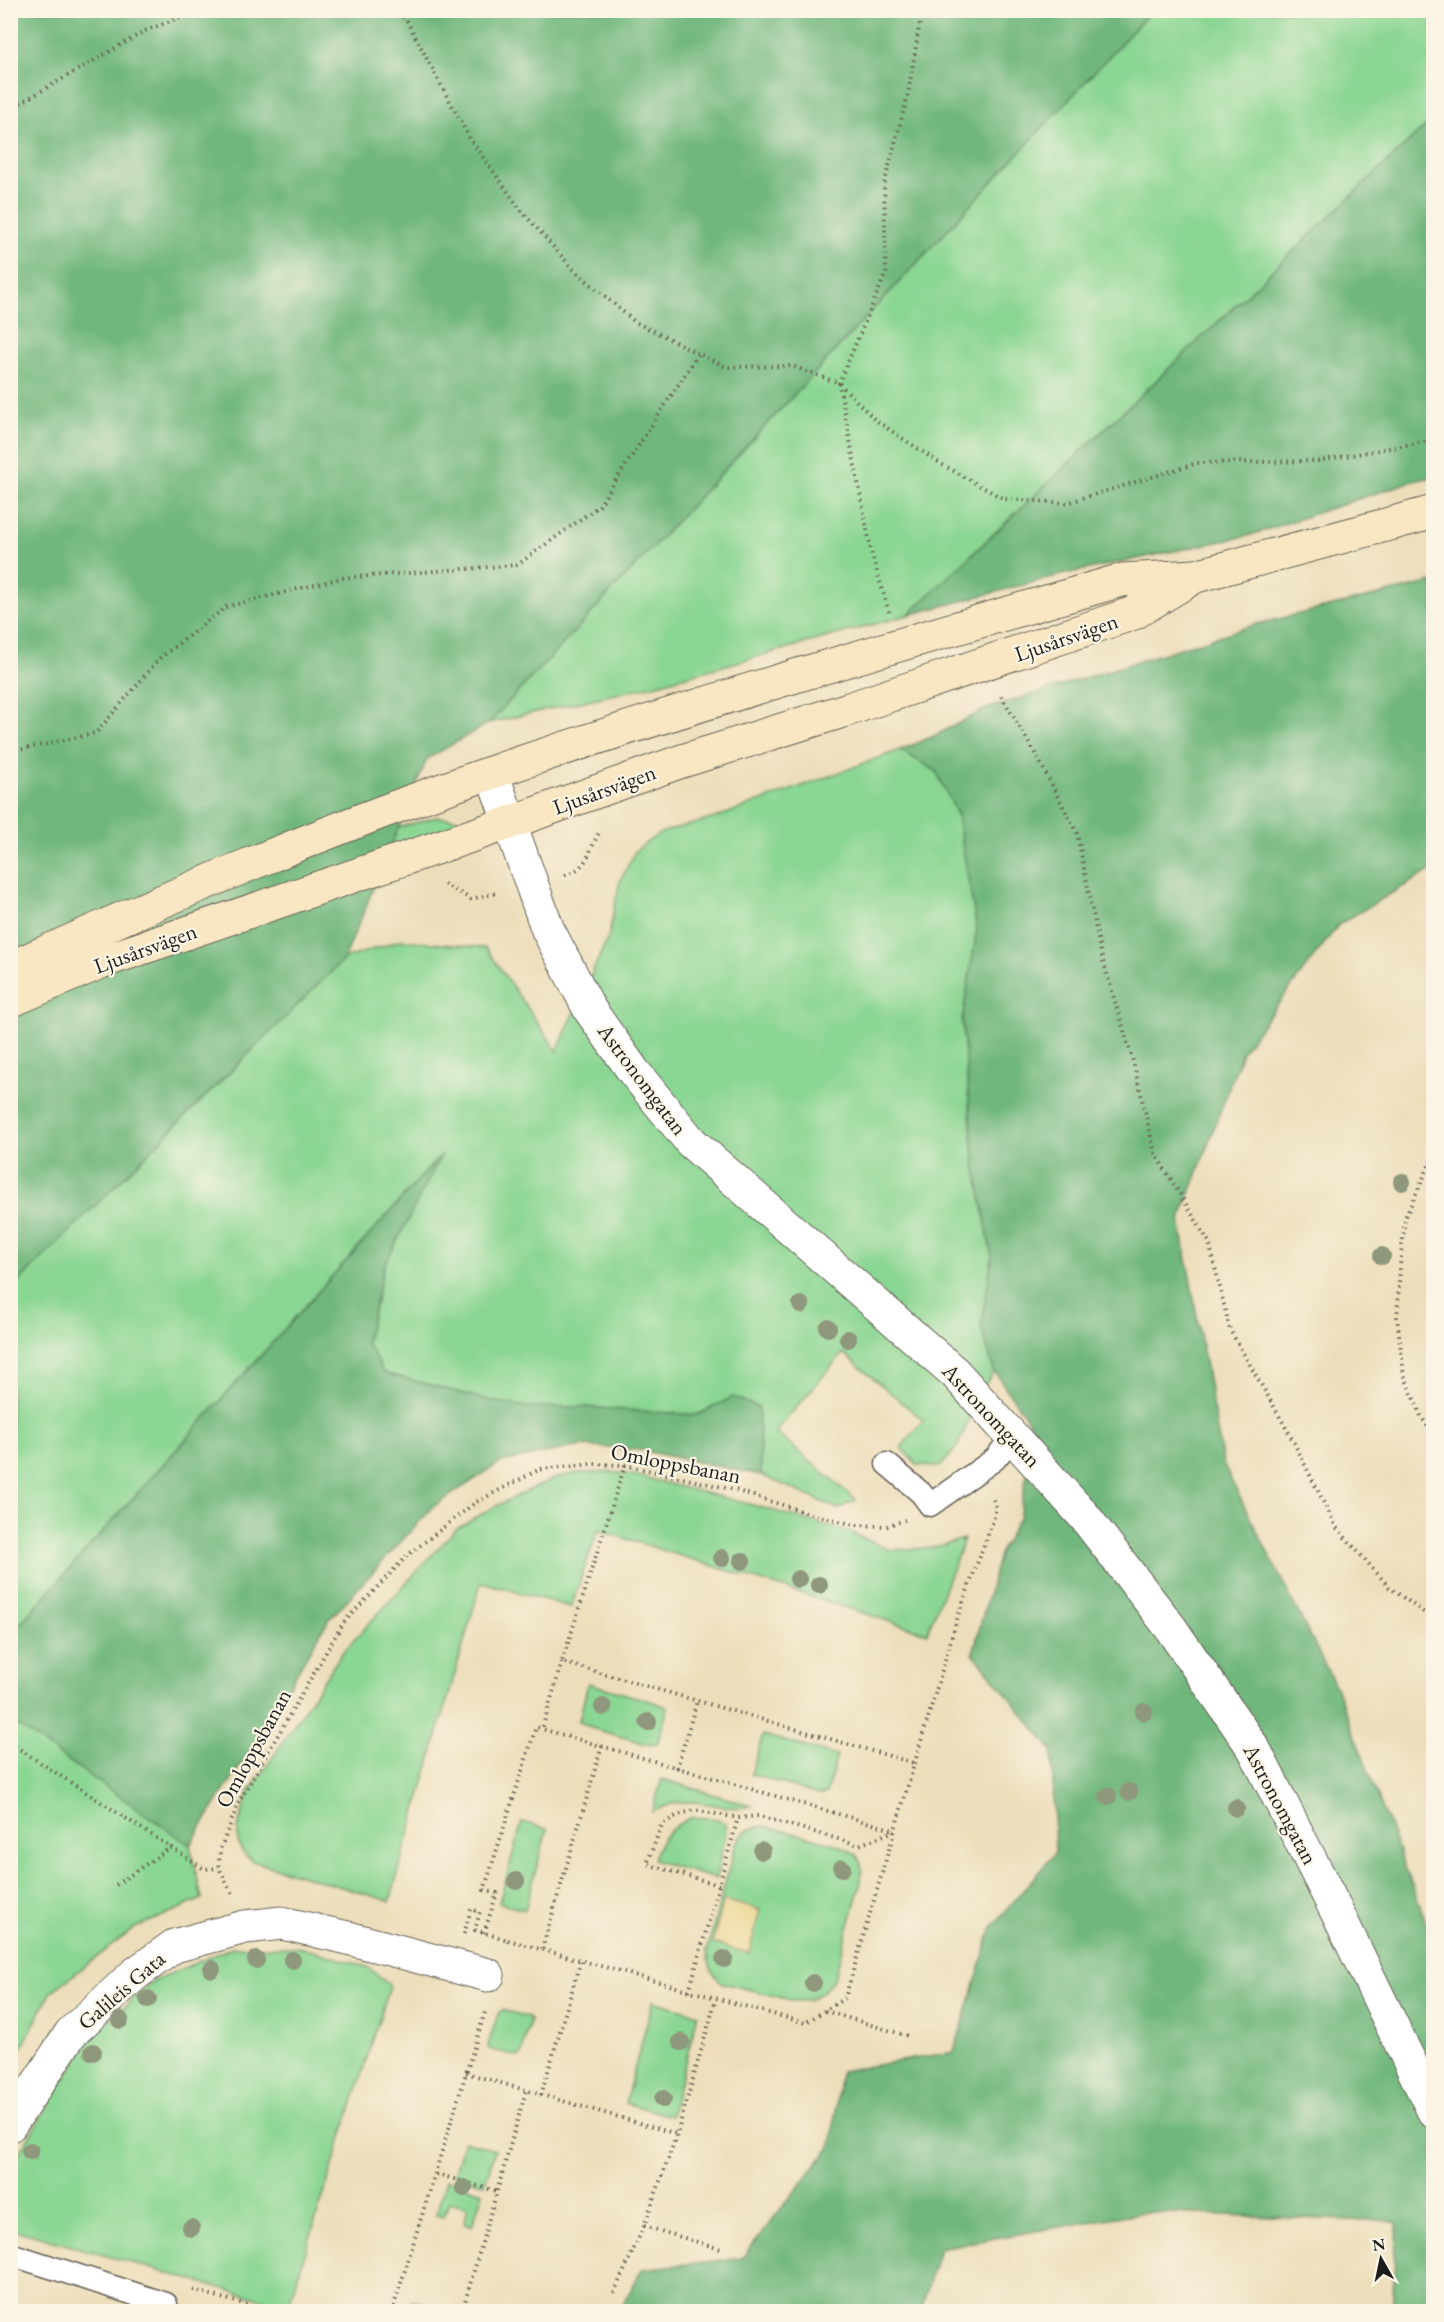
<svg xmlns="http://www.w3.org/2000/svg" width="1444" height="2322" font-family="'EB Garamond',serif">
	<style>
		.green { fill: #8ad693; stroke: #537958; stroke-width: 1.5 }
		.forest { fill: #6fb77d; stroke: #466a4c; stroke-width: 1.5 }
		.sand { fill: #eeda9e; stroke: #857b5d; stroke-width: 1.5 }
		.lines { fill: none; stroke-linecap: round; stroke-linejoin: round }
		.service-casing { stroke: #656054; stroke-width: 25 }
		.minor-casing { stroke: #656054; stroke-width: 35 }
		.secondary-casing { stroke: #656054; stroke-width: 35 }
		.path { stroke: #656054; stroke-width: 4; stroke-dasharray: 1.5 4.5; stroke-linecap: butt }
		.service { stroke: #fff; stroke-width: 22 }
		.minor { stroke: #fff; stroke-width: 33 }
		.secondary { stroke: #f9e7c3; stroke-width: 33 }
		.tree { fill: #8f977b }
		.labels { text-anchor: middle; stroke-width: 4.5; stroke-linejoin: round; paint-order: stroke }
		.street-label { font-size: 22px; fill: #1c1c1c; stroke: #fcf5e5 }
	</style>
	<rect width="100%" height="100%" fill="#fcf5e5"/>
	<filter id="ink" filterUnits="userSpaceOnUse"><feTurbulence type="fractalNoise" baseFrequency=".0167" numOctaves="2"/><feDisplacementMap in="SourceGraphic" scale="12" xChannelSelector="R" yChannelSelector="G"/><feConvolveMatrix kernelMatrix="1 2 1 2 8 2 1 2 1" color-interpolation-filters="sRGB"/></filter>
	<filter id="wash" filterUnits="userSpaceOnUse"><feTurbulence type="fractalNoise" baseFrequency=".008" numOctaves="4" result="noise"/><feDisplacementMap in="SourceGraphic" scale="24" xChannelSelector="R" yChannelSelector="G"/><feGaussianBlur stdDeviation="1.35" result="paint"/><feColorMatrix in="noise" values="0 0 0 0 0 0 0 0 0 0 0 0 0 0 0 0 0 1.4 0 .05"/><feComposite in="paint" operator="in"/></filter>
	<g filter="url(#wash)">
		<rect width="100%" height="100%" fill="#eddebb"/>
		<path class="green" d="M1151,11H1433V119L908,615L650,686L489,723Z
			M900,750L937,771L957,814L977,929L962,1021L974,1158L992,1257L981,1327L994,1371L984,1387L957,1447L941,1466L917,1465L901,1448L923,1420L843,1353L775,1432L856,1500L838,1509L761,1475L758,1407L733,1397L697,1415L584,1407H527L491,1401L384,1373L366,1343L384,1266L440,1156L11,1634V1289L344,959L401,940L486,948L557,1051L609,935L619,884L636,850L660,833L715,818Z
			M436,817L457,819L462,824L140,929L389,830Z
			M612,1472L634,1475L745,1503L850,1532L890,1550L932,1548L964,1539L927,1633L598,1530L571,1607L481,1582L390,1901L252,1861C249,1858 244,1855 242,1851C231,1836 244,1806 250,1791L342,1653L456,1529L494,1507L553,1479L576,1473Z
			M588,1683L657,1703L668,1708L657,1744L650,1745L591,1728L579,1721Z
			M11,1721L190,1845L202,1899L135,1928L50,1993L11,2069Z
			M763,1735L837,1756L826,1794L819,1795L751,1774Z
			M662,1779L752,1806C726,1812 701,1798 675,1803C667,1805 659,1809 652,1812Z
			M692,1817L718,1819L725,1824L726,1831L716,1879L653,1860C659,1838 672,1826 692,1817Z
			M522,1822L547,1829L525,1910L499,1903Z
			M764,1826C783,1831 844,1842 856,1855C863,1862 862,1872 861,1882L834,1978L823,1992L809,2000L794,2001L723,1983C711,1974 709,1965 707,1950L736,1843C743,1831 750,1828 764,1826Z
			M233,1947H299L368,1967L390,1986L288,2307L11,2229L10,2167L89,2040L151,1982Z
			M653,2001L698,2014L671,2116L625,2103Z
			M502,2010L528,2017L530,2021L521,2056L519,2057L489,2049L488,2045L498,2014Z
			M464,2141L495,2150L485,2184L454,2175Z
			M446,2180L483,2192L472,2226L464,2223L468,2207L449,2202L444,2217L436,2215Z
			M412,2300L447,2309V2311H409Z"/>
		<path class="forest" d="M11,11H1151L489,723L427,759L344,959L11,1289Z
			M1433,119V477L1409,482L1251,535L1065,574L908,615Z
			M1433,582V869L1339,924L1243,1050L1180,1220L1223,1464L1336,1687L1433,1940V2311H1392L1397,2222L1145,2212L939,2248L921,2311L619,2312L642,2269L742,2258L831,2146L841,2071L954,2052L992,1927L1055,1853L1052,1750L973,1653L999,1554L1019,1518L1035,1430L994,1371L981,1327L992,1257L974,1158L962,1021L977,929L957,814L936,771L900,750L934,736L986,709L1257,624Z
			M442,1154L384,1266L366,1342L384,1373L491,1401L527,1407H584L697,1415L733,1397L758,1407L761,1475L640,1450L581,1446L501,1462L434,1506L327,1622L262,1731L190,1845L11,1721V1634Z"/>
		<path class="sand" d="M724,1900L760,1910L749,1953L712,1943Z"/>
	</g>
	<g filter="url(#ink)">
		<g class="lines">
			<defs>
				<path id="service" d="M887,1464L921,1493L930,1505L995,1459L1014,1435
					M10,2254L166,2304L164,2312"/>
				<path id="minor" d="M492,773L548,930L590,1010L634,1072L691,1142L955,1373L1085,1517L1170,1627L1254,1749L1339,1916L1434,2112
					M10,2125L71,2033L135,1974L174,1946L245,1927L282,1923L348,1938L488,1975"/>
				<path id="secondary" d="M10,968C169,897 329,828 493,772C701,702 911,641 1122,580L1196,576L1434,512
					M10,1001L101,962L509,823L679,762L846,710L1134,613L1192,578"/>
			</defs>
			<use href="#service" class="service-casing"/>
			<use href="#minor" class="minor-casing"/>
			<use href="#secondary" class="secondary-casing"/>
			<path class="path" d="M373,10L404,17
				M401,10L470,139L520,209L572,268L635,322L726,367L792,366L839,383L875,420L941,464L1004,499L1067,503L1197,463L1318,461L1434,440
				M10,109L145,31L198,10
				M889,612L872,555L839,383L886,273L884,185L908,94L922,10
				M1001,696L1033,749L1077,833L1101,954L1134,1065L1155,1153L1209,1242L1230,1330L1289,1433L1336,1527L1389,1587L1434,1620
				M10,752L96,733L160,658L226,607L341,578L517,565L599,506L699,353
				M565,875C590,868 588,849 601,830
				M444,884L471,899L497,893
				M1434,1155L1405,1218L1400,1267L1397,1318L1404,1375L1421,1416L1434,1437
				M625,1465L562,1662L914,1763
				M562,1662L542,1729L894,1830
				M10,1743L204,1869L219,1868
				M677,1768L697,1701
				M116,1885L171,1847
				M719,1885L647,1864L662,1824L678,1815L694,1810L738,1818L759,1816L859,1845L894,1831
				M232,1893L219,1868L220,1850L239,1802L343,1623L408,1555L476,1502L540,1469L592,1464L625,1465L735,1490L808,1513L855,1525L887,1526L905,1520
				M484,1933L497,1893L484,1890L536,1727L542,1729
				M464,1934L471,1909L480,1912L475,1930L508,1940L507,1942
				M508,1940L805,2023L845,1998L959,1613L993,1521L996,1507L992,1496
				M542,1949L602,1746
				M689,1991L738,1818
				M825,2011L908,2036
				M466,2073L677,2134L716,1999
				M541,2095L581,1960
				M436,2174L496,2191
				M644,2226L721,2249
				M193,2290L273,2312
				M614,2293L644,2226L677,2134
				M392,2312L486,2009
				M462,2312L526,2091"/>
			<use href="#service" class="service"/>
			<use href="#minor" class="minor"/>
			<use href="#secondary" class="secondary"/>
		</g>
		<g class="tree">
			<circle cx="1402" cy="1182" r="9"/>
			<circle cx="1382" cy="1256" r="9"/>
			<circle cx="801" cy="1305" r="9"/>
			<circle cx="828" cy="1328" r="9"/>
			<circle cx="848" cy="1339" r="9"/>
			<circle cx="722" cy="1558" r="9"/>
			<circle cx="742" cy="1561" r="9"/>
			<circle cx="798" cy="1579" r="9"/>
			<circle cx="819" cy="1585" r="9"/>
			<circle cx="603" cy="1707" r="9"/>
			<circle cx="1144" cy="1712" r="9"/>
			<circle cx="648" cy="1722" r="9"/>
			<circle cx="1129" cy="1792" r="9"/>
			<circle cx="1108" cy="1796" r="9"/>
			<circle cx="1236" cy="1808" r="9"/>
			<circle cx="762" cy="1851" r="9"/>
			<circle cx="842" cy="1868" r="9"/>
			<circle cx="516" cy="1881" r="9"/>
			<circle cx="724" cy="1959" r="9"/>
			<circle cx="256" cy="1960" r="9"/>
			<circle cx="292" cy="1960" r="9"/>
			<circle cx="212" cy="1969" r="9"/>
			<circle cx="813" cy="1983" r="9"/>
			<circle cx="148" cy="1999" r="9"/>
			<circle cx="120" cy="2020" r="9"/>
			<circle cx="681" cy="2042" r="9"/>
			<circle cx="93" cy="2052" r="9"/>
			<circle cx="663" cy="2099" r="9"/>
			<circle cx="30" cy="2151" r="9"/>
			<circle cx="464" cy="2188" r="9"/>
			<circle cx="191" cy="2228" r="9"/>
		</g>
	</g>
	<g class="labels">
		<g class="street-label">
			<text transform="translate(1066 637) rotate(-19)" y="8">Ljusårsvägen</text>
			<text transform="translate(604 789) rotate(-20)" y="8">Ljusårsvägen</text>
			<text transform="translate(145 948) rotate(-20)" y="8">Ljusårsvägen</text>
			<text transform="translate(643 1079) rotate(53)" y="8">Astronomgatan</text>
			<text transform="translate(992 1415) rotate(47)" y="8">Astronomgatan</text>
			<text transform="translate(676 1463) rotate(11)" y="8">Omloppsbanan</text>
			<text transform="translate(253 1748) rotate(-61)" y="8">Omloppsbanan</text>
			<text transform="translate(1281 1804) rotate(62)" y="8">Astronomgatan</text>
			<text transform="translate(121 1990) rotate(-41)" y="8">Galileis Gata</text>
		</g>
	</g>
	<rect width="1444" height="2322" fill="none" stroke="#fcf5e5" stroke-width="36"/>
	<g transform="translate(1381 2259) rotate(351)" stroke="#fcf5e5" stroke-width="4.5" paint-order="stroke">
	<path d="M0-4.5L10 22L0 15L-10 22Z" fill="#1c1c1c"/>
	<text y="-9" font-size="16" font-weight="bold" text-anchor="middle" fill="#1c1c1c">N</text>
	</g>
</svg>
